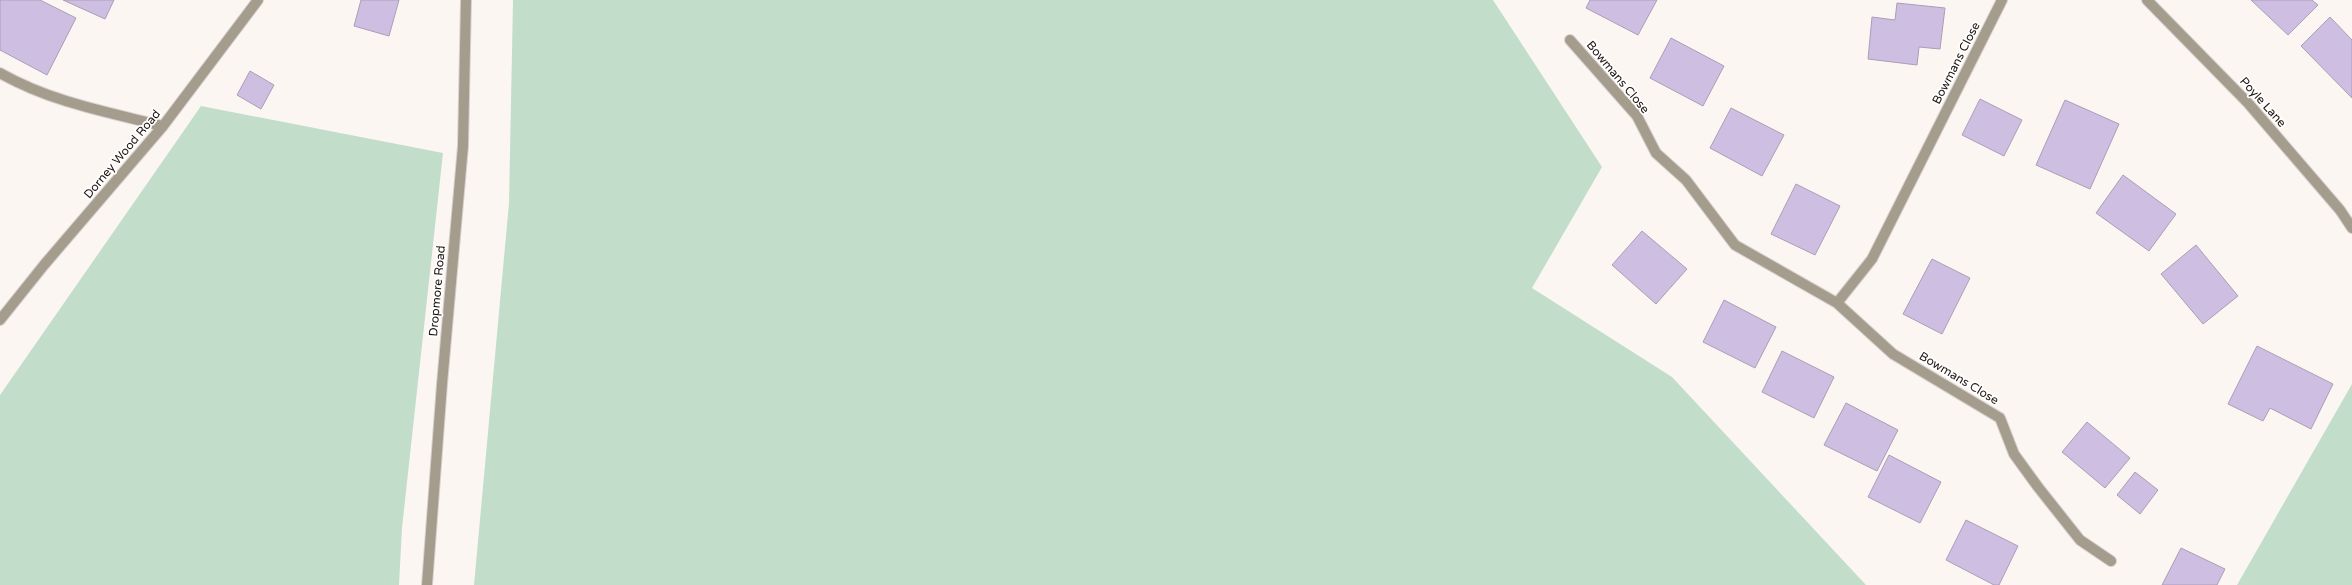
<svg xmlns="http://www.w3.org/2000/svg" width="2352" height="585" font-family="'Varela Round',sans-serif">
	<style>
		.green { fill: #c2deca }
		.building { fill: #cebee1; stroke: #aa9eb7 }
		.lines { fill: none; stroke-linecap: round; stroke-linejoin: round }
		.minor-casing { stroke: #d8d2cf; stroke-width: 12 }
		.minor { stroke: #a49c8d; stroke-width: 10 }
		.labels { text-anchor: middle; stroke-width: 3.5; stroke-linejoin: round; paint-order: stroke }
		.street-label { font-size: 12px; fill: #1e140f; stroke: #fff }
	</style>
	<rect width="100%" height="100%" fill="#fcf6f3"/>
	<path class="green" d="M513,0H1493L1602,167L1532,288L1672,377L1866,585H474L509,203Z
		M201,106L443,153L402,528L399,585H0V395Z
		M2352,384V585H2237Z"/>
	<path class="building" d="M0,0H40L76,18L47,75L0,50Z
		M63,0H114L105,19Z
		M361,0H399L389,36L354,26Z
		M1590,0H1657L1638,35L1586,8Z
		M2251,0H2312L2318,5L2288,35Z
		M1897,3L1945,8L1940,49L1919,47L1917,65L1868,59L1872,17L1895,20Z
		M2330,17L2352,40V98L2301,46Z
		M1671,38L1724,66L1703,106L1650,78Z
		M250,71L274,85L261,109L237,95Z
		M1980,99L2022,120L2004,156L1962,135Z
		M2065,100L2119,124L2090,189L2036,165Z
		M1731,108L1784,135L1762,176L1710,148Z
		M2123,175L2176,214L2149,251L2096,213Z
		M1796,184L1840,206L1815,255L1771,234Z
		M1642,231L1687,269L1656,304L1612,265Z
		M2196,245L2238,296L2203,324L2161,274Z
		M1932,259L1970,278L1942,334L1903,314Z
		M1724,300L1776,327L1755,368L1703,342Z
		M2257,346L2333,384L2311,429L2270,408L2263,421L2228,404Z
		M1782,351L1834,377L1814,418L1762,392Z
		M1846,403L1898,430L1877,471L1824,445Z
		M2087,422L2130,458L2105,488L2062,452Z
		M1889,455L1941,482L1920,523L1868,497Z
		M2135,472L2158,490L2140,514L2117,495Z
		M1966,520L2018,546L1999,585H1994L1946,560Z
		M2181,548L2225,569L2217,585H2162Z"/>
	<g class="lines">
		<defs>
			<path id="minor" d="M2147,0L2248,103L2340,210L2352,228
				M1570,40L1637,116L1656,153L1686,180L1735,245L1837,303L1893,354L2000,418L2014,454L2038,487L2080,540L2111,561
				M0,73C51,102 107,112 163,126
				M1837,303L1872,259L2002,0
				M0,320L44,265L163,126L258,0
				M427,585L442,384L463,146L466,0"/>
		</defs>
		<use href="#minor" class="minor-casing"/>
		<use href="#minor" class="minor"/>
	</g>
	<g class="labels">
		<g class="street-label">
			<text transform="translate(1956 63) rotate(-63)" y="4">Bowmans Close</text>
			<text transform="translate(1618 77) rotate(50)" y="4">Bowmans Close</text>
			<text transform="translate(2263 102) rotate(48)" y="4">Poyle Lane</text>
			<text transform="translate(122 154) rotate(-50)" y="4">Dorney Wood Road</text>
			<text transform="translate(437 291) rotate(-85)" y="4">Dropmore Road</text>
			<text transform="translate(1959 378) rotate(31)" y="4">Bowmans Close</text>
		</g>
	</g>
</svg>
